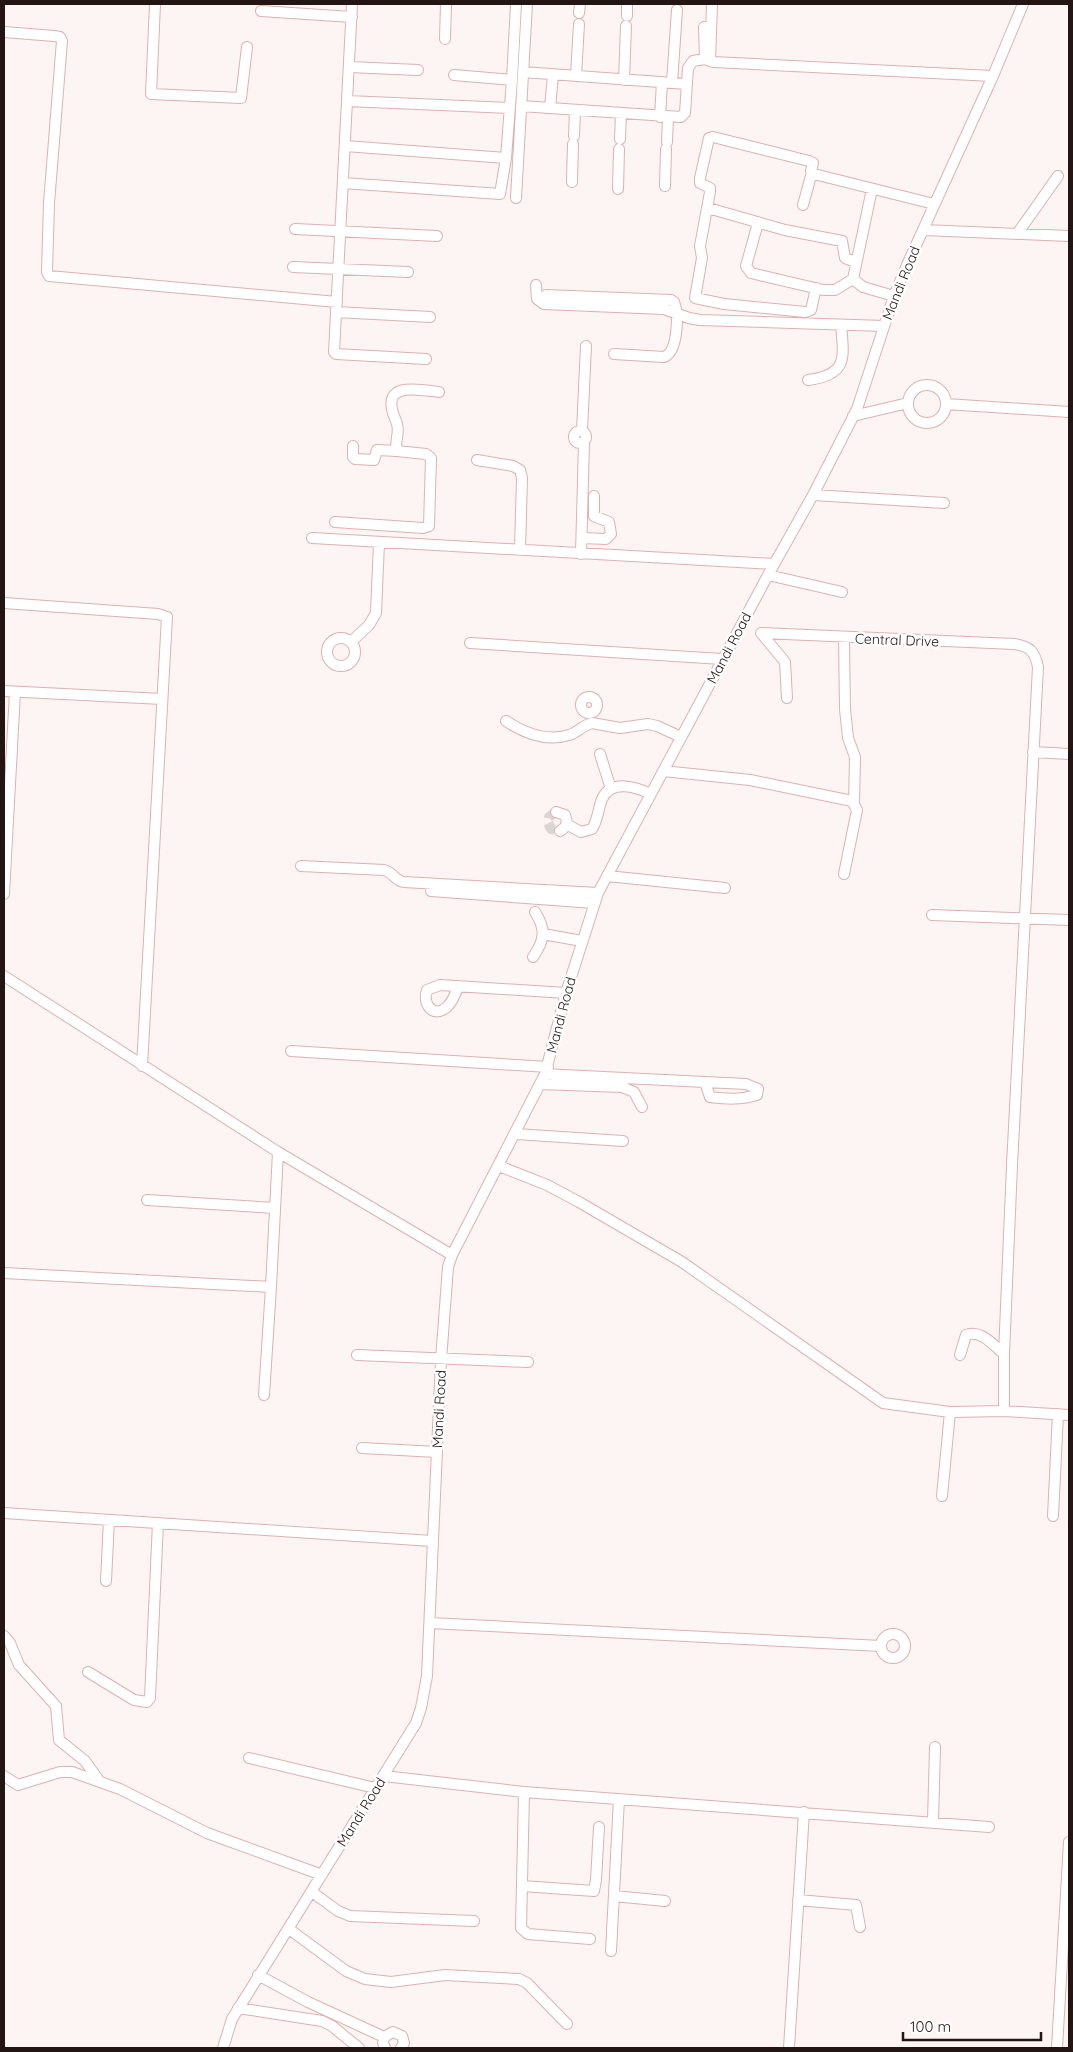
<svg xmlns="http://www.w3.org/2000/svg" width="1073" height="2052" font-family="Quicksand,sans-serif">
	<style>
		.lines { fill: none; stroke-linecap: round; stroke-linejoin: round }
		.minor-tunnel { stroke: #dcd3d3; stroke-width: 10; stroke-dasharray: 10 5; stroke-linecap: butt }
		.minor-casing { stroke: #ddb2b2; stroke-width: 12 }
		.minor { stroke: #fff; stroke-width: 10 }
		.labels { text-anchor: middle; stroke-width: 5; stroke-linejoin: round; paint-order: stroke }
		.street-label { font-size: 14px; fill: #241515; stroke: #fff }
	</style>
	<rect width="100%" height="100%" fill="#fdf4f4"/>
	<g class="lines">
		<path class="minor-tunnel" d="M556,812L549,817L548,823L551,829L560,831"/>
		<defs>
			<path id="minor" d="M155,4L151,94L241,98L247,47
				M352,4L334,352L336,354L426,359
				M261,11L352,17
				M579,13L580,4
				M627,16V6
				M704,27L705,59
				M4,32L54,36L60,37L62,41L49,203L47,272L49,276L337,302
				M445,39L446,4
				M710,61L712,4
				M349,67L418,70
				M523,72L687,84
				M454,75L512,80
				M576,76L579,24
				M624,80L626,26
				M672,83L677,10
				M347,101L510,108
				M521,106L681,117L685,113L688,68L693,61L705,59L713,62L993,76
				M550,108L553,75
				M660,117L662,82
				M574,136L575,110
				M620,139L621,114
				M667,142L668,117
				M345,146L506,158
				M572,182L573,144
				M343,183L500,194L506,158L512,80L516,4
				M665,186L666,149
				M618,189L619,149
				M872,189L853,279L863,287L894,296
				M516,198L527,4
				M803,205L812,172
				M708,208L785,230L842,241L845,258L856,262
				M758,223L746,266L751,273L823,290H835L853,279
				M295,229L437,236
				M924,230L1069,236
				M1017,234L1058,176
				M293,267L408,272
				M536,285L537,299L544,304L664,309L689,318L700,320L884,326
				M816,288L811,310L805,312L724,304L695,298L702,258L700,246L710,192V188L700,183V178L709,138L713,137L809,161L813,163L811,171L814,174L934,204
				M546,295L671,300L674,302C679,315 678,352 664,357L614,354
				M336,312L430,317
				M808,380C848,375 844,358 841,325
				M908 404a19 19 0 1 1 38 0a19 19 0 1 1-38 0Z
				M946,404L1069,412
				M853,416L908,403
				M582,431L586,346
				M574 437a6 6 0 1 1 12 0a6 6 0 1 1-12 0Z
				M353,446V457L355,459L374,460L377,450L397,451
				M477,460L513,466L520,470L522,478L520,550
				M813,495L944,503
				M335,522L423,528L429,526L431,458L426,454L397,451C394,442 400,433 397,424C396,420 394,417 393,413C383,381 421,390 439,392
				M312,538L774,564
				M582,538L606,539L611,534L609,522L594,516V496
				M581,554L584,442
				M768,575L842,592
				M4,603L158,614L167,617L142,1066
				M761,633L1014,644C1030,646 1035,652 1038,667L1012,1165L1004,1354V1411
				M761,633L785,662L787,698
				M844,638L845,709L848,738L855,757L854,804
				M327 652a14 14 0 1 1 28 0a14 14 0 1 1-28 0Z
				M351,642L369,625L376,613L379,543
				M470,643L722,659
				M4,691L162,699
				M581 705a8 8 0 1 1 16 0a8 8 0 1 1-16 0Z
				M506,721C524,733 546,742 569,735C577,733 583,725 592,723L620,728L648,724L657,726L681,737
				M1033,752L1069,754
				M600,754L611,789
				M663,771L750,780L852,801L857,810L844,874
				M556,812L565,815C568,822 567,827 560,831
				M566,824L581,832L592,829C598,820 598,809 602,799C611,779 636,787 651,794
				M301,866L384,870C393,872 395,881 404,882L598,893
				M607,876L725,888
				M431,891L594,903
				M4,894L15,692
				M932,915L1069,920
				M543,934L582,941
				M533,957C545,940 546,929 535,912
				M4,976L278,1152L452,1255
				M458,986C456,993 453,1001 447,1007C433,1019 422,1004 427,990L440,985L566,993
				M291,1051L548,1067
				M545,1074L563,1075L746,1084L758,1089L757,1095C741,1100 727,1099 710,1097L705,1082
				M540,1084L622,1087L634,1092L642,1107
				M516,1134L623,1141
				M499,1166L547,1185L579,1202L682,1262L883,1403L950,1412L1004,1411L1069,1415
				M147,1200L275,1208
				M4,1273L271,1287L278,1152
				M357,1355L528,1362
				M960,1355L966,1335C981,1329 993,1345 1004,1354
				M264,1395L271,1287
				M362,1448L437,1452
				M942,1496L950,1412
				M4,1513L432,1541
				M1053,1516L1058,1414
				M106,1581L109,1520
				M430,1623L881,1646
				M881 1646a12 12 0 1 1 24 0a12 12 0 1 1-24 0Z
				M4,1636L10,1643L19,1665L56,1706L59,1740L85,1761L100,1782
				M88,1672L134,1700L147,1702L150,1698L158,1523
				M249,1758L375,1788
				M4,1776L18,1785L60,1772H72L120,1789L207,1833L322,1875
				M384,1776L524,1792L989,1827
				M524,1792L521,1928L528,1934L590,1939
				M933,1822L935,1747
				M522,1886L594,1891L596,1880L599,1827
				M312,1892L338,1911L350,1916L474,1921
				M614,1896L665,1901
				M798,1900L856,1905L860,1927
				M289,1929L346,1971L365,1979L391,1982L445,1975L519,1979L527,1983L567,2024
				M611,1951L619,1799
				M258,1975L308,2002L384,2037
				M238,2008L322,2021L332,2026L359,2048
				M223,2048L232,2019L416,1723L421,1708L427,1676L441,1360L448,1267L452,1255L545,1074L566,993L598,893L768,575L813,495L857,409L894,296L907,265L993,76L1023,4
				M385,2048L383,2043L384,2037L393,2032L402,2036L404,2043L401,2048
				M789,2048L804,1812
				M1057,2048L1069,1842"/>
		</defs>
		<use href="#minor" class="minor-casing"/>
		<use href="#minor" class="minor"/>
	</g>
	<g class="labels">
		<g class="street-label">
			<text transform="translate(901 283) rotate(-68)" y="5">Mandi Road</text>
			<text transform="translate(897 640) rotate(2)" y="5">Central Drive</text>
			<text transform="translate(729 648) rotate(-62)" y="5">Mandi Road</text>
			<text transform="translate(561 1015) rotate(-75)" y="5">Mandi Road</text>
			<text transform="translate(439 1409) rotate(-87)" y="5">Mandi Road</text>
			<text transform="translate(361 1812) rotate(-58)" y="5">Mandi Road</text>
		</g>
	</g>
	<rect width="1073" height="2052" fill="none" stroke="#241515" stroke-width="10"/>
	<path d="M903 2032v8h138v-8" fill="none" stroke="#241515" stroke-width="2.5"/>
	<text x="910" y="2032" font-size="15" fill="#241515" stroke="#ffffff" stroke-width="4" paint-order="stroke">100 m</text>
</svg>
